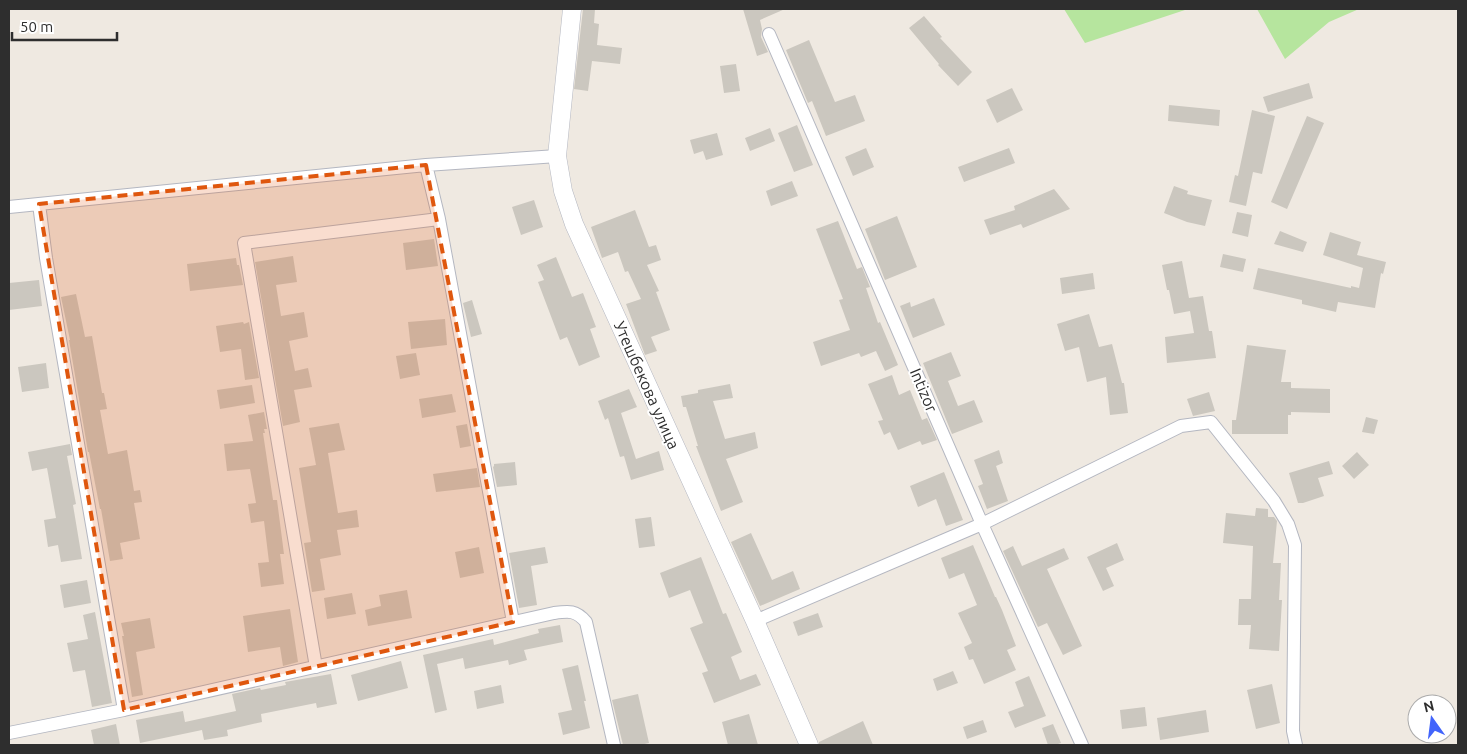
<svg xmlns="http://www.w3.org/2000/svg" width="1467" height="754" font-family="Ubuntu,sans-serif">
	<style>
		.green { fill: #b6e59e }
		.building { fill: #cbc7bf }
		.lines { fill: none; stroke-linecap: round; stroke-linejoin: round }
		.street-casing { stroke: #b4b7c1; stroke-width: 14 }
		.secondary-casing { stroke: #b4b7c1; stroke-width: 19 }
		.street { stroke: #fff; stroke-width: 12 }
		.secondary { stroke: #fff; stroke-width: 18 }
		.marked { fill: #df570e; fill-opacity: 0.2; stroke: #df570e; stroke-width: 4; stroke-dasharray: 10 6; stroke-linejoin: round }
		.labels { text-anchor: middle; stroke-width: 4; stroke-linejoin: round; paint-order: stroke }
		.street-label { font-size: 16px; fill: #2e2e2e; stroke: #fff }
	</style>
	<rect width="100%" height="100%" fill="#efe9e1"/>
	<path class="green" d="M1064,9H1188L1085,43Z
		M1257,9H1359L1329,22L1285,59Z"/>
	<path class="building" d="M583,9H595L594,23L599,24L597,45L622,48L620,64L592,61L588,91L574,89Z
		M743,9H785L760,20L762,29L761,37L768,52L757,56Z
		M924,16L942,37L940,38L972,72L958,86L938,65L939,64L909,28Z
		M809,40L835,102L855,95L865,121L826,136L812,101L808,103L786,50Z
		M736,64L740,91L724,93L720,66Z
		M1309,83L1313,98L1268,112L1263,97Z
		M1012,88L1023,110L997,123L986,100Z
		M1169,105L1220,110L1219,126L1168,121Z
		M1252,110L1275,116L1262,174L1253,172L1246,206L1229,202L1235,175L1238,176Z
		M1307,116L1324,123L1287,209L1271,202Z
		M797,125L813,165L794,172L778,133Z
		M770,128L775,141L750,151L745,138Z
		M717,133L723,155L706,160L703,151L694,154L690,140Z
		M866,148L874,167L853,176L845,157Z
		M1009,148L1015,163L964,182L958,167Z
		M792,181L798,196L771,206L766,191Z
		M1174,186L1188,191L1187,194L1212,200L1205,226L1187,222L1164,213Z
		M1054,189L1070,209L1023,228L1021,224L990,235L984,220L1015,210L1014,206Z
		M534,200L543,227L521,235L512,207Z
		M635,210L649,247L656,245L661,260L647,265L659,291L656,292L670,330L651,337L657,351L645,355L626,304L641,299L628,271L625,272L618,252L602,258L591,227Z
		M1237,212L1252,215L1248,237L1232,233Z
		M897,216L917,267L885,280L865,229Z
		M838,221L857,269L862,267L870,287L866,288L878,323L880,322L898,365L885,371L876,351L861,357L859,353L821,366L813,342L850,330L839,300L843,299L816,229Z
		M1280,231L1307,242L1303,252L1274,244Z
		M1330,232L1361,242L1357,255L1386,262L1383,274L1381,273L1375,308L1338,302L1336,312L1302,304V300L1253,289L1258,268L1351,288V286L1359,288L1363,268L1323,255Z
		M434,239L438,266L406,270L403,243Z
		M1223,254L1246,259L1243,272L1220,267Z
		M293,256L297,282L276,285L281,316L304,312L308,337L289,341L295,371L308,368L312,387L294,390L300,422L283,426L255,262Z
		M556,257L572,297L583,293L596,327L590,329L600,357L579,366L567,337L560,340L538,282L544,280L537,265Z
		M236,258L237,265H239L243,285L190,291L187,264Z
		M1182,261L1189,298L1203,296L1209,331H1212L1216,358L1167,363L1165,337L1194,333L1190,311L1174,314L1169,290H1167L1162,265Z
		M1093,273L1095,289L1062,294L1060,278Z
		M39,280L42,306L9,310V283Z
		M76,294L85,337L92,336L102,393H104L107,409L100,410L108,454L127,450L134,491L140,490L142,502L134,503L140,539L120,543L123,559L110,561L101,509H100L89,452H88L69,340H70L61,297Z
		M934,298L945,325L913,338L900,306L910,302L911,307Z
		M472,300L482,334L471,337L463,303Z
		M1089,314L1099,347L1112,344L1122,383H1124L1128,413L1110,415L1106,377L1087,382L1079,347L1065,351L1057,324Z
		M445,319L447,345L411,349L408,322Z
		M243,322L244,324L249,322L259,378L245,380L241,349L220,352L216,326Z
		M1247,345L1286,350L1281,382H1291V388L1330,389V413L1291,412V415H1288V434H1232V420H1236Z
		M951,352L961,376L948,381L958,406L974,400L983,422L952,434L923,363Z
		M416,353L420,375L400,379L396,356Z
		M46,363L49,388L22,392L18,367Z
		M892,375L899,395L910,390L922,420L927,418L937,440L922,445L920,441L898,450L890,432L884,435L878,421L883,420L868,384Z
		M730,384L733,398L713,401L725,439L755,432L758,448L726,459L743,502L721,511L696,446H698L686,407H683L681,396L698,393V390Z
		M252,385L255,403L220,409L217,390Z
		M629,389L637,407L621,413L636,459L659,451L664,470L631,480L624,456L620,457L608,418L605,420L598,401Z
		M1209,392L1215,411L1193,416L1187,399Z
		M452,394L456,412L422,418L419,399Z
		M264,412L267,429H264L265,433H263L273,500H277L284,554H280L284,584L261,587L258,563L269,562L264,521L251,523L248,504L256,503L250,469L227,471L224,444L253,441L248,415Z
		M1366,417L1378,420L1374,434L1362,432Z
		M339,423L345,450L328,453L338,513L357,510L359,527L337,530L341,555L320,559L325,590L312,592L304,543L311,542L299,468L316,465L309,428Z
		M467,424L471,446L460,448L456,426Z
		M70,444L72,455L67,456L76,504L73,505L82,559L61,562L58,545L48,547L44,520L56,518L47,468L32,471L28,452Z
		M999,450L1003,463L996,466L1008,501L987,509L978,486L983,484L974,460Z
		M1357,452L1369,465L1354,479L1342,466Z
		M1329,461L1333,474L1318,478L1324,496L1303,503H1298L1289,473Z
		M515,462L517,485L497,487L493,467L494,466V464Z
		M477,468L480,487L436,492L433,474Z
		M944,472L963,520L946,526L936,499L918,507L910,486Z
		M1256,508L1268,509V517H1274L1277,521L1273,563H1281L1279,600H1282L1279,651L1249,649L1251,625H1238L1239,599H1251L1253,546L1223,543L1226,513L1255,516Z
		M651,517L655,546L639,548L635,519Z
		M751,533L772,580L793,571L800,589L760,606L731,542Z
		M1117,543L1124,560L1106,568L1114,586L1103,591L1087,557Z
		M973,545L995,597H996L1002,610L1016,646L1007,650L1016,670L984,684L973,659L969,660L964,647L972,643L958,613L977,605L964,573L949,579L941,558Z
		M1013,546L1022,566L1064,548L1069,559L1047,569L1082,646L1063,655L1047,623L1038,627L1003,551Z
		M479,547L484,573L460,578L455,552Z
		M545,547L548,563L531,566L537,605L519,608L509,553Z
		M701,557L723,614L726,613L742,652L731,657L740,680L756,674L761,685L714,703L702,673L708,671L690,628L703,623L690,590L669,598L660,573Z
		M87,580L91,603L64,608L60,585Z
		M407,590L412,618L368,626L365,610L381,606L379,595Z
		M352,593L356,614L327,619L324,598Z
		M290,609L298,662L283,666L280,647L248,652L243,616Z
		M95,612L112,703L92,707L85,670L73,672L67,643L88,639L83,615Z
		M818,613L823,627L798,636L793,622Z
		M150,618L155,648L136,652L143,695L132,697L122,636H124L121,623Z
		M560,625L563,642L524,650L527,660L509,665L508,660L465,669L463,658L437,664L447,710L435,713L423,655L493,639L494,645L539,633L538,629Z
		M401,661L408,688L358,701L351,675Z
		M578,665L586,701H584L590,728L563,735L558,713L572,710L562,669Z
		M953,671L958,683L937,691L933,679Z
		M331,674L337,704L317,708L316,703L261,714L262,722L227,730L228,736L204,740L202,730L140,743L136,720L183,711L185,722L236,711L232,694L260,688L261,690L286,685L285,682Z
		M1029,676L1046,716L1015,728L1008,712L1024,706L1015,682Z
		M1272,684L1280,723L1256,729L1247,690Z
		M501,685L504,703L477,709L474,691Z
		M638,694L649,743L640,745H623L612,700Z
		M1145,707L1147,726L1122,729L1120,710Z
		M1206,710L1209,732L1160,740L1157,718Z
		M749,714L758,745H728L722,722Z
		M983,720L987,732L967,739L963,727Z
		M863,721L873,745H819V742Z
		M116,724L120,745H94L91,730Z
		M1053,724L1061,743L1055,745H1048L1042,728Z"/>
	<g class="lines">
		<defs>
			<path id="street" d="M769,34L982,524L1082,745
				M426,165L439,219L513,622
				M39,204L46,258L124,710
				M9,207L426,165L557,156
				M755,621L982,524L1181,426L1211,422L1274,501L1288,524L1295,545L1293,731L1296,745
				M316,667L244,243L439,219
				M9,733L124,710L554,613C569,611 576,610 586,622L614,745"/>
			<path id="secondary" d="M572,9L557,156L563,191L574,224L755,621L809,745"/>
		</defs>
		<use href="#street" class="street-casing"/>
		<use href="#secondary" class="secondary-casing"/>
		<use href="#street" class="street"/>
		<use href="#secondary" class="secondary"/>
	</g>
	<path class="marked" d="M426,165L513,622L124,710L39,204Z"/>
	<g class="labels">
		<g class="street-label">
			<text transform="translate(647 385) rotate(66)" y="6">Утешбекова улица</text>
			<text transform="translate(924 390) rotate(67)" y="6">Intizor</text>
		</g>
	</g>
	<rect width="1467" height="754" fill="none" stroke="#2e2e2e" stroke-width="20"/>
	<g transform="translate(1432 719) rotate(346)"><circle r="24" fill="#ffffff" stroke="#ababab"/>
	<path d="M0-4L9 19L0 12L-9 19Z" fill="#4264fb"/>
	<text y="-8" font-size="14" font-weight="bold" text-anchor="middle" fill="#2e2e2e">N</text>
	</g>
	<path d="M12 32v8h105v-8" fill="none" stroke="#2e2e2e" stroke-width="2.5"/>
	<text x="20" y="32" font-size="15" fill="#2e2e2e" stroke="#ffffff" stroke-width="4" paint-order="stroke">50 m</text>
</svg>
